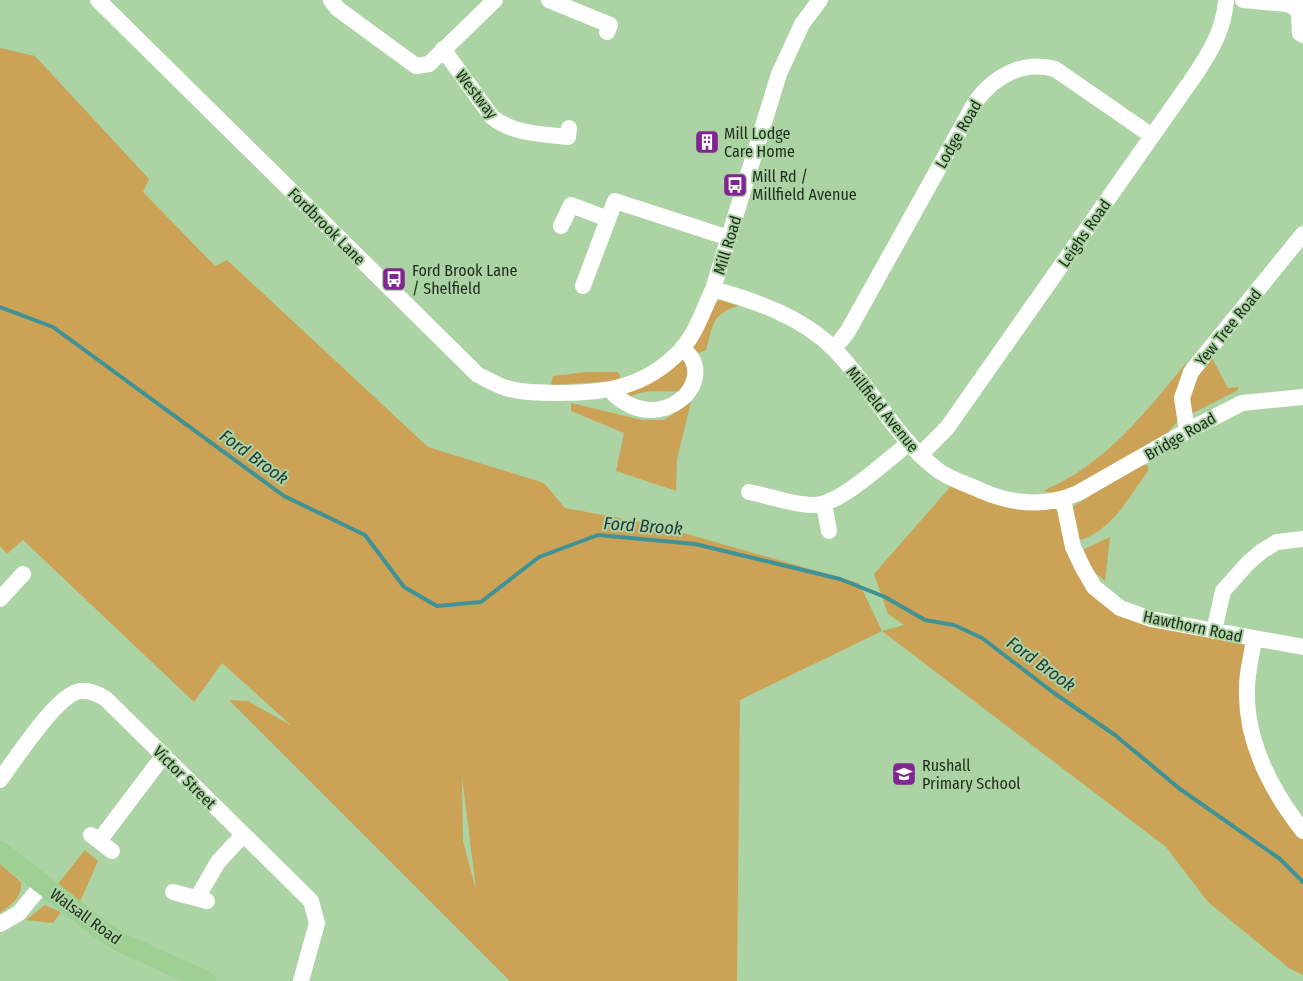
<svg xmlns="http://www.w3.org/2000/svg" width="1303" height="981" font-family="'Fira Sans Condensed',sans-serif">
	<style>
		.green { fill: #cca256; fill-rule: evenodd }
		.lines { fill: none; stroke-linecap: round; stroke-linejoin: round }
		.stream { stroke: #3f9397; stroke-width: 4 }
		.minor { stroke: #fff; stroke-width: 16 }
		.major { stroke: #9ed093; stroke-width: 20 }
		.labels { text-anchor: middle; stroke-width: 4; stroke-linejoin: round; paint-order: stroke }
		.street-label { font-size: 16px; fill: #1e2d1b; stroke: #acd3a4 }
		.poi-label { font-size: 16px; fill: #1e2d1b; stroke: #acd3a4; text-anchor: start }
		.water-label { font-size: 18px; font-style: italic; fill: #1f393b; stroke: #acd3a4 }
	</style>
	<rect width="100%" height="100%" fill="#acd3a4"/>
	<path class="green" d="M0,48L35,56L149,179L143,192L215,266L227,260L428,447L544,483L565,508L652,524L859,583L882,631L904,625L888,614L874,574L952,485L1014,507L1055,509L1061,513L1109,607L1245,644C1243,659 1238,675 1239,690C1241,742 1264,804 1303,839V975L1289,968L1208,902L1166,847L882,631L740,700L737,981H510L229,700L248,701L292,726L222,663L194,702L23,540L7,554L0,546ZM462,777L476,889V890L463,841Z
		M720,300L738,306C711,314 713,326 706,350L699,353L695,351L692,345L714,304Z
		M1212,358L1228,388L1238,387V390L1193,413C1180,394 1202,372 1212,358Z
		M682,359L690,367L681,391C665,393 645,388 630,397L626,393Z
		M1186,363L1178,392L1177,422L1168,432L1115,465L1058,494L1043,491C1105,465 1145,413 1186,363Z
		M587,372H618L620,376L619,381L551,385L553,376Z
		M691,402L677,459L676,491L616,471L624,433L571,411V403L642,420H664Z
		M1143,464L1148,466V471C1129,497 1113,529 1081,540L1077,538L1072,507Z
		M1110,537L1105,581L1085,564L1082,558L1084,549Z
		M85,850L98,861L79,904L57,885Z
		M0,864L21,882C22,898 12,904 0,913Z
		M45,905L61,912L53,923L26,920Z"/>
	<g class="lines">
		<path class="stream" d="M0,307L53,327L284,496L365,535L404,587L437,606L481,602L539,557L598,535L695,544L840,579L885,597L925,620L954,625L982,638L1054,693L1115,735L1180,789L1280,859L1303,882"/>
		<path class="minor" d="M98,0L478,375C487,379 496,385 506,388C522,393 542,393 559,393C608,393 646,387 681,350C696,333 704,309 713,289L779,74L802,24L820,0
			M331,0L338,9L416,66L429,64L495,0
			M549,0L610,25L607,32
			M1243,0L1287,4L1296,8
			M1303,4L1296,8L1299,14L1300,33L1303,35
			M443,49L492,117C513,134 542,134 568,137L569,128
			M561,226L571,205L608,219
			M583,286L615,201L729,238
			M713,289C756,301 802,317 834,349C871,386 894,436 935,468C948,479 967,484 982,491C1014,505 1046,507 1078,493L1187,431L1242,403L1303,397
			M834,349L848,331L976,101C995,76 1023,60 1055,69L1152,136
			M611,391C658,441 724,380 682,348
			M1187,431L1182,398L1191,372L1303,234
			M920,455L947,428L1195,75C1211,51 1224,29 1226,0
			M749,492C770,496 793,505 813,505C839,506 887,460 909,443
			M1063,499L1073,547L1083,568L1094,587L1120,608L1151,619L1303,647
			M824,504L829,531
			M0,599L23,574
			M1214,631L1223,591L1248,563L1262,551L1277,542L1303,539
			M1254,639C1252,655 1247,672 1247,688C1245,742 1271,790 1303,831
			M0,780C15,760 57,694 80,691C90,690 98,694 106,699L311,901L317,923L301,981
			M91,835L112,851
			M99,841L164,755
			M173,892L207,901
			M197,898L218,862L243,835
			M0,924L19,913L42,885"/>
		<path class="major" d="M0,851L104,932L120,942L206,981"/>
	</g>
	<defs>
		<symbol id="building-square" viewBox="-11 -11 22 22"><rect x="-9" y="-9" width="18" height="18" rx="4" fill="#802592" stroke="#acd3a4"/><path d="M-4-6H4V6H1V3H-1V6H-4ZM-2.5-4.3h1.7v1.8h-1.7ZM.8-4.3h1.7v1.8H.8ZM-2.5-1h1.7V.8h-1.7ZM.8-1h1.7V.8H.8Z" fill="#fff"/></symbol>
		<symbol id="bus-square" viewBox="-11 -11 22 22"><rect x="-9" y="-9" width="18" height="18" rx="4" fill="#802592" stroke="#acd3a4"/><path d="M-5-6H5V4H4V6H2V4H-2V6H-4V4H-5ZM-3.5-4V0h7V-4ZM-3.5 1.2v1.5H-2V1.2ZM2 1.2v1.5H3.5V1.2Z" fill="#fff"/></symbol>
		<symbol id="school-square" viewBox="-11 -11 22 22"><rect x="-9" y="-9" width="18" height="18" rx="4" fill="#802592" stroke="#acd3a4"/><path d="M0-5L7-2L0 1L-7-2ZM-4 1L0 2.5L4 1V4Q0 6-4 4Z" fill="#fff"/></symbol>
	</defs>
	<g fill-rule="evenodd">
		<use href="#building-square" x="693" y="128" width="28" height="28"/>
		<use href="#bus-square" x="721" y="171" width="28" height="28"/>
		<use href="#bus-square" x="380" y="265" width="28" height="28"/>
		<use href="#school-square" x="890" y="760" width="28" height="28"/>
	</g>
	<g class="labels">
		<g class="street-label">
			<text transform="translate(477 94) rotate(52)" y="6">Westway</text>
			<text transform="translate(958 134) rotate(-60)" y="6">Lodge Road</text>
			<text transform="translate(327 226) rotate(45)" y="6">Fordbrook Lane</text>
			<text transform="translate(1084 233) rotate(-55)" y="6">Leighs Road</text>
			<text transform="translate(727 245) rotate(-73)" y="6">Mill Road</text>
			<text transform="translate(1228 327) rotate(-51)" y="6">Yew Tree Road</text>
			<text transform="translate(883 409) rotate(51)" y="6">Millfield Avenue</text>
			<text transform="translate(1180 436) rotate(-30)" y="6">Bridge Road</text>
			<text transform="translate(1193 626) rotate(12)" y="6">Hawthorn Road</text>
			<text transform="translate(185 777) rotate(45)" y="6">Victor Street</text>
			<text transform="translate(86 916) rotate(36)" y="6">Walsall Road</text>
		</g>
		<g class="poi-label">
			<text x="724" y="139">Mill Lodge<tspan x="724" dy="18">Care Home</tspan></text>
			<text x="752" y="182">Mill Rd /<tspan x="752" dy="18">Millfield Avenue</tspan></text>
			<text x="412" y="276">Ford Brook Lane<tspan x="412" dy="18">/ Shelfield</tspan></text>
			<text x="922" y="771">Rushall<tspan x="922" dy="18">Primary School</tspan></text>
		</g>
		<g class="water-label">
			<text transform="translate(254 457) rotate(36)" y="6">Ford Brook</text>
			<text transform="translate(643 526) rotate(4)" y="6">Ford Brook</text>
			<text transform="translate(1041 664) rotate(36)" y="6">Ford Brook</text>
		</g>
	</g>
</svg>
